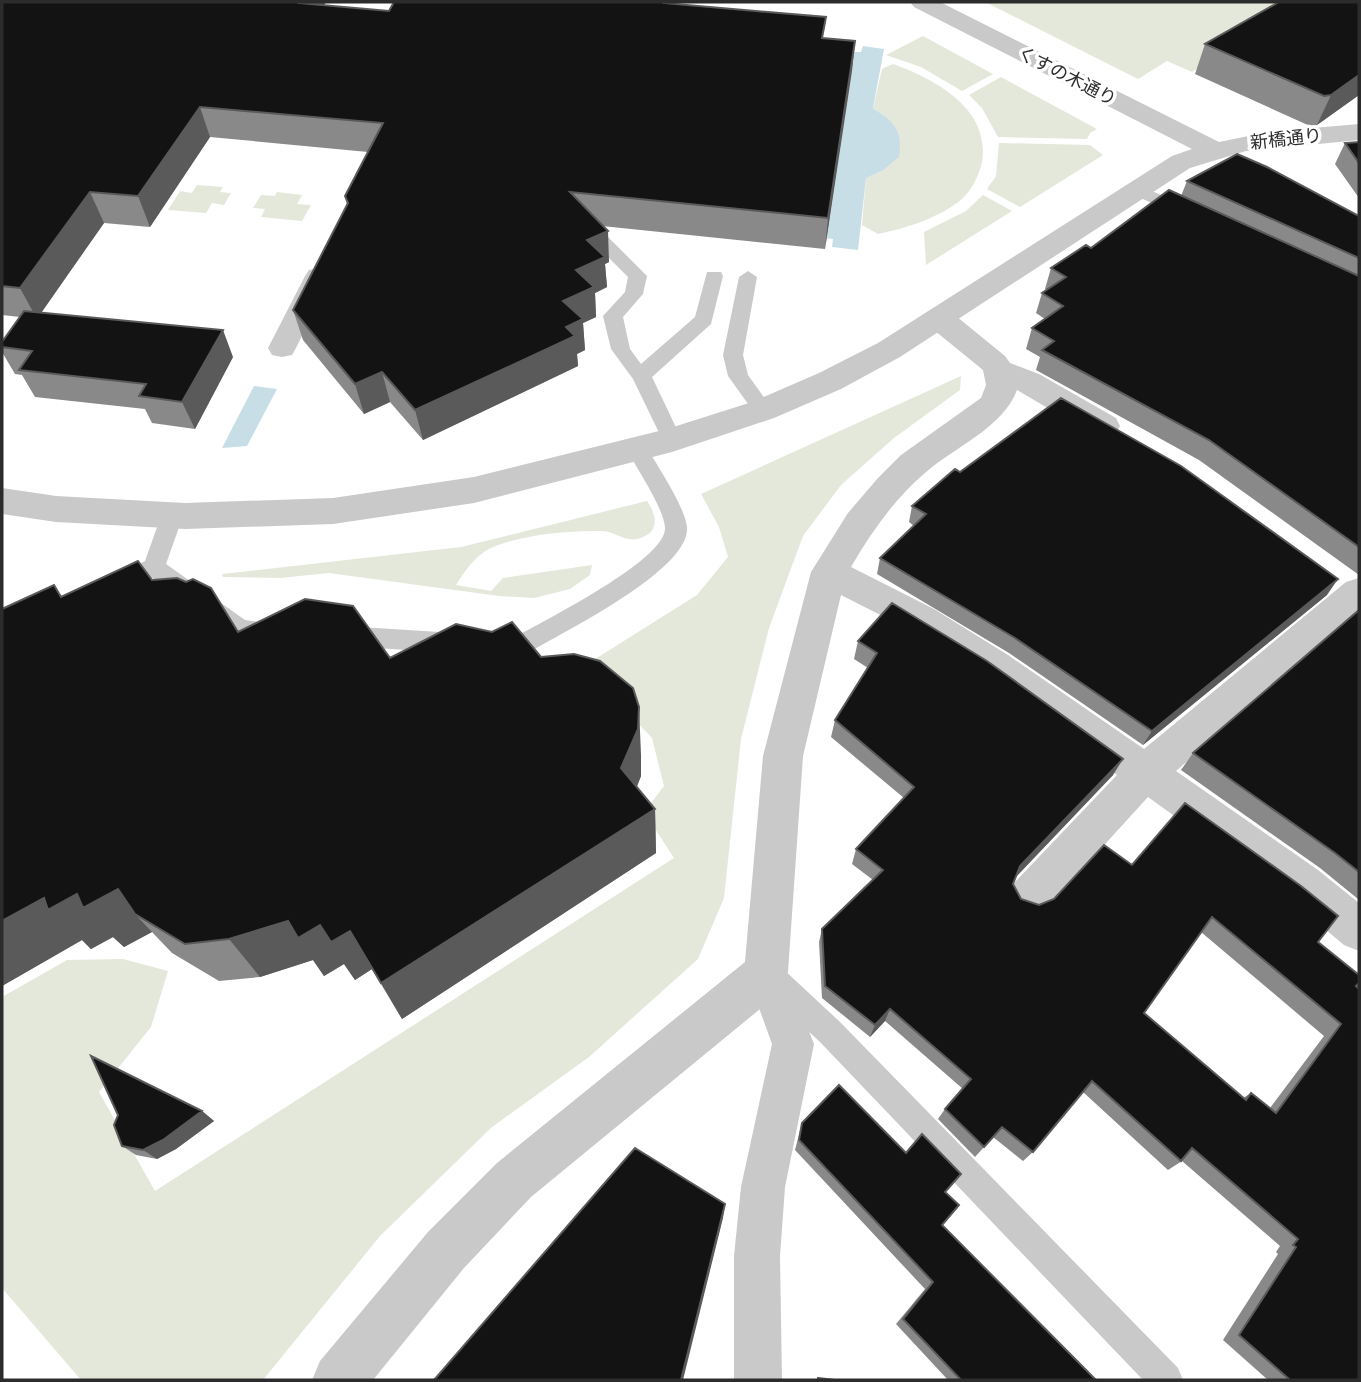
<svg xmlns="http://www.w3.org/2000/svg" width="1361" height="1382" font-family="Montserrat,'Noto Sans JP',sans-serif">
	<style>
		.green { fill: #e3e8da }
		.water { fill: #c8dee6 }
		.lines { fill: none; stroke-linecap: round; stroke-linejoin: round }
		.service { fill: #c9c9c9; fill-rule: evenodd }
		.pedestrian { fill: #c9c9c9; fill-rule: evenodd }
		.minor { fill: #c9c9c9; fill-rule: evenodd }
		.tertiary { fill: #c9c9c9; fill-rule: evenodd }
		.wall { fill: #898989; fill-rule: evenodd }
		.shaded-wall { fill: #5a5a5a }
		.building { fill: #131313; stroke: #5a5a5a; stroke-width: 2; fill-rule: evenodd }
		.labels { text-anchor: middle; stroke-width: 7; stroke-linejoin: round; paint-order: stroke }
		.far-street-label { font-size: 18px; fill: #2c2c2c; stroke: #fff }
	</style>
	<rect width="100%" height="100%" fill="#fff"/>
	<path class="green" d="M985,2H1289L1297,5L1192,72L1167,61L1138,79Z
		M923,36L993,74L962,91L921,67L886,55Z
		M893,64C935,79 991,109 982,162C979,175 972,190 962,199C939,218 907,228 878,234L862,225L866,178L882,171L884,115L873,108L882,69Z
		M1001,77L1097,129L1090,133L1087,139L998,137L982,108L969,95Z
		M999,143L1090,145L1103,155L1020,207L987,189L996,176Z
		M197,185L223,187L220,192L231,193L224,205L212,203L206,213L168,210L180,191L192,193Z
		M277,192L302,195L297,204L311,205L302,221L261,217L265,209L253,208L261,195L275,196Z
		M983,195L1012,211L926,265L924,232L966,211Z
		M961,376L960,390L894,438L841,485L803,536L769,628L741,739L724,898L698,959L589,1057L492,1127L380,1236L263,1380H81L2,1288V997L67,960L123,959L168,971L151,1027L99,1092L155,1191L674,858L644,812L664,786L652,738L630,715L557,683L697,595L728,557L719,527L701,494Z
		M647,501C656,514 660,530 643,537C626,545 617,531 601,531C569,530 518,535 489,549C474,557 465,571 456,585L491,591L503,578L592,565L590,575L570,589L534,598L499,596L329,573L280,578L223,577L222,574L461,547Z"/>
	<path class="water" d="M863,46L884,49L873,108C895,122 903,131 899,157L882,171L866,178L858,250L832,247L833,239L822,238L830,213L851,72L852,52H861Z
		M254,386L277,389L247,446L222,448Z"/>
	<g class="lines">
		<path class="service" d="M1138,185L1194,209L1197,213L1194,217H1182L1132,194L1129,190L1132,186Z
			M595,228L601,230L647,276L643,294L623,317L630,349L641,364L695,317L707,272H721L723,276L711,324L652,377L682,440L679,445L672,447L665,445L633,379L611,349L603,316L625,292L628,277L589,238L586,234Z
			M748,271L757,277L743,355L748,375L773,410L770,415H756L728,376L723,355L739,277Z
			M638,442L645,445C656,463 685,507 687,527C691,570 561,633 526,654L518,657L490,652L486,645L490,638L498,635L515,637C543,621 666,560 665,528C664,508 637,469 627,450L631,445Z
			M172,508L180,510L183,516L166,564L245,620L285,625L289,632L285,639C236,655 189,605 153,578L142,582L134,579L131,573L134,567L145,561L161,516L164,510Z
			M344,626L455,633L463,636L467,643L463,650L455,653L344,646L336,643L332,636L336,629Z
			M772,964L782,968L840,1022L1178,1368L1183,1380H1143L820,1042L762,988L758,978L762,968Z"/>
		<path class="pedestrian" d="M318,268L327,270L331,276L296,348L292,355L282,357L272,355L268,348L305,276L309,270Z
			M766,952L780,958L814,1044L785,1187L780,1256L782,1380H734V1256L741,1187L772,1044L746,972L752,958Z"/>
		<path class="minor" d="M940,309L951,312L1005,356L1010,363L1039,374L1116,418L1120,426L1116,434L1104,437L1092,434L1017,390C1003,428 954,447 925,473C894,499 871,533 851,567L934,609L1008,655L1144,749L1346,582L1359,578V613L1176,771L1318,870L1359,903V951L1344,945L1288,898L1148,797L1044,911L1029,917L1014,911L1007,897L1014,883L1117,775L982,677L908,629L841,595L803,756L788,972L782,987L760,1009L531,1197L464,1268L373,1380H312L320,1361L428,1232L497,1163L745,962L763,756L811,572L848,513L878,478L901,455L981,398L986,385L983,370L929,326L925,319L929,312Z"/>
		<path class="tertiary" d="M910,2H940L1219,142L1268,132L1359,124V140L1246,151L1190,168L900,357L841,389L774,418L672,452L474,503L333,524L185,529L56,522L2,514V488L56,496L185,503L333,498L474,477L667,429L752,402L819,373L878,343L1172,156L1192,149L914,7Z"/>
	</g>
	<path class="wall" d="M2,2H326L324,5L389,11L666,3L824,38L855,41L825,249L602,226L609,262L605,264L607,287L595,293L596,317L583,323L585,350L577,354L578,366L423,440L390,402L364,414L303,340L293,310L347,205L345,196L368,152L210,137L150,227L104,223L41,312L233,357L195,429L152,423L145,409L35,397L22,375L15,374L2,352V342L20,317L2,315Z
		M1205,44L1359,95L1317,125L1310,126L1195,74Z
		M1359,142V198L1335,164L1345,143Z
		M1187,181L1359,216V575L1199,460L1036,370L1040,357L1026,349L1032,328L1045,319L1036,313L1042,293L1047,290L1045,289L1051,268L1091,248L1181,196Z
		M960,472L1327,595L1143,745L1009,653L877,574L880,558L914,526L909,522L912,506Z
		M152,580L238,632L390,658L541,657L641,755V776L637,787L655,809L656,853L402,1019L372,969L355,980L344,964L324,976L313,960L260,977L219,981L172,953L152,932L124,947L113,937L91,949L82,940L2,986V609L54,585L62,597Z
		M1359,610V898L1358,899L1320,868L1181,770L1193,753Z
		M858,641L1113,775L1015,878L1013,884L1021,899L1039,905L1132,865L1318,942L1356,986L1359,1380H1268L1223,1340L1278,1254L1276,1252L1280,1246L1182,1161L1168,1170L1083,1092L1033,1152L1023,1161L993,1137L975,1157L938,1119L945,1109L963,1089L885,1021L870,1037L822,998L819,942L822,929L873,880L852,864L856,849L904,798L831,737L835,720L868,668L854,659ZM1201,932L1324,1036L1270,1108L1251,1093L1243,1098L1144,1013Z
		M202,1111L214,1121L176,1149L157,1159L136,1155L122,1146Z
		M802,1123L945,1192L942,1225L1096,1380H948L896,1324L925,1289L795,1150Z"/>
	<path class="shaded-wall" d="M300,2H326L306,33L299,3Z
		M855,41L852,71L825,249L828,218Z
		M1359,75V95L1317,125L1331,95Z
		M200,107L210,137L150,227L138,196Z
		M90,192L104,223L37,319L20,288Z
		M608,231L609,262L605,264L607,287L595,293L596,317L583,323L585,350L577,354L578,366L423,440L415,410L563,301L587,240Z
		M223,330L233,357L195,429L182,402Z
		M382,372L390,402L364,414L355,384Z
		M1338,579L1327,595L1143,745L1152,731Z
		M639,707L641,755V776L625,814L621,768Z
		M1123,759L1113,775L1012,881L1020,866Z
		M655,809L656,853L402,1019L381,983Z
		M118,889L135,914L152,932L124,947L113,937L91,949L82,940L2,986V921L44,898Z
		M288,921L320,925L350,931L372,969L355,980L344,964L324,976L313,960L260,977L229,939Z
		M890,1009L885,1021L870,1037L875,1025Z
		M202,1111L214,1121L176,1149L157,1159L143,1150Z
		M725,1204L723,1218L683,1380H681Z"/>
	<path class="building" d="M2,2H300L299,3L389,11L394,2H665L664,3L826,17L822,38L855,41L828,218L570,192L608,231L587,240L605,257L576,270L594,287L563,301L583,319L566,327L575,336L415,410L382,372L355,384L293,310L348,203L345,196L383,123L200,107L138,196L90,192L20,288L2,286Z
		M1279,2H1359V75L1331,95L1324,96L1205,44Z
		M1359,142V163L1345,143Z
		M1237,154L1267,167L1359,216V258L1187,181Z
		M1169,190L1359,276V547L1209,440L1042,350L1054,341L1032,328L1063,306L1042,293L1066,277L1051,268L1086,245L1091,248Z
		M24,311L223,330L182,402L139,396L146,384L19,370L32,351L2,347V342Z
		M1061,398L1181,466L1338,579L1152,731L1015,638L880,558L926,514L912,506L955,469L960,472Z
		M138,561L152,580L177,578L186,582L193,579L211,588L238,632L305,599L353,606L390,658L456,624L492,632L512,622L541,657L574,654L600,661L633,688L639,707L638,729L621,768L655,809L381,983L350,931L331,942L320,925L298,938L288,921L229,939L185,944L135,914L118,889L83,908L77,894L48,910L44,898L2,921V609L54,585L61,597Z
		M892,603L987,661L1123,759L1020,866L1013,884L1021,899L1039,905L1054,899L1104,845L1132,865L1185,803L1301,886L1338,916L1318,942L1359,975V983L1356,986L1359,989V1380H1290L1239,1335L1296,1247L1293,1245L1298,1239L1192,1148L1181,1161L1092,1081L1033,1152L1002,1127L984,1147L945,1109L971,1079L890,1009L875,1025L825,986L822,929L883,870L856,849L914,787L835,720L877,653L858,641ZM1212,917L1341,1024L1276,1113L1251,1093L1246,1100L1144,1013Z
		M1359,610V872L1335,853L1193,753Z
		M91,1056L202,1111L163,1140L143,1150L122,1146L114,1125L118,1115Z
		M839,1085L906,1153L922,1134L961,1174L945,1192L959,1205L942,1225L1096,1380H961L903,1319L933,1282L799,1140L802,1123Z
		M635,1148L725,1204L681,1380H434Z
		M818,1378L835,1380H818Z"/>
	<g class="labels">
		<g class="far-street-label">
			<text transform="translate(1067 76) rotate(27)" y="6">くすの木通り</text>
			<text transform="translate(1286 139) rotate(-6)" y="6">新橋通り</text>
		</g>
	</g>
	<rect width="1361" height="1382" fill="none" stroke="#2c2c2c" stroke-width="7"/>
</svg>
